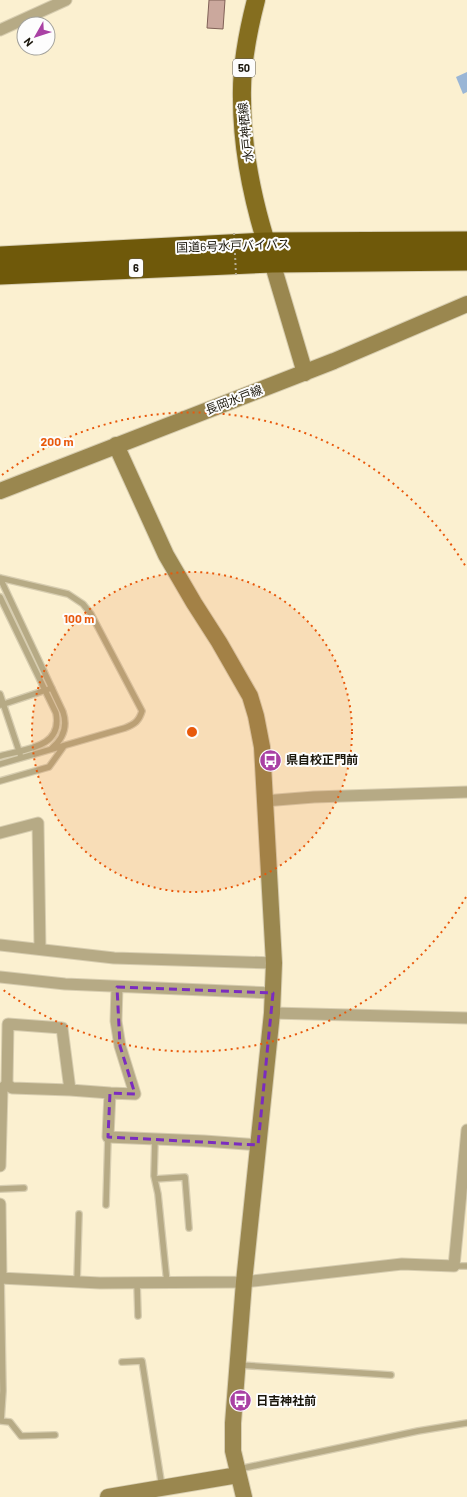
<svg xmlns="http://www.w3.org/2000/svg" width="467" height="1497" font-family="Barlow,'Noto Sans JP',sans-serif">
	<style>
		.water { fill: #9ab6d6 }
		.building { fill: #cba89d; stroke: #806157 }
		.lines { fill: none; stroke-linecap: round; stroke-linejoin: round }
		.lane-casing { stroke: #d7cdb0; stroke-width: 8 }
		.street-casing { stroke: #d7cdb0; stroke-width: 13 }
		.secondary-casing { stroke: #d7cdb0; stroke-width: 18 }
		.primary-casing { stroke: #d7cdb0; stroke-width: 20 }
		.highway-casing { stroke: #d7cdb0; stroke-width: 23 }
		.lane { stroke: #b6aa85; stroke-width: 5.5 }
		.street { stroke: #b6aa85; stroke-width: 11 }
		.secondary { stroke: #9a874f; stroke-width: 16 }
		.primary { stroke: #856e1f; stroke-width: 18 }
		.highway { stroke: #6f590a; stroke-width: 21 }
		.path-bridge { stroke: #b5ac93; stroke-width: 2; stroke-dasharray: 2 3; stroke-linecap: butt }
		.marked { fill: none; stroke: #7b2cbf; stroke-width: 3; stroke-dasharray: 8 5; stroke-linejoin: round }
		.ring { fill: none; stroke: #e8590c; stroke-width: 2; stroke-dasharray: 2 4 }
		.labels { text-anchor: middle; stroke-width: 4; stroke-linejoin: round; paint-order: stroke }
		.shield { fill: #fdfdfd; stroke: #5e5b54; stroke-width: 1 }
		.shield-label { font-size: 11px; font-weight: bold; fill: #1a160b }
		.street-label { font-size: 12px; fill: #1a160b; stroke: #fdfdfd }
		.poi-label { font-size: 12px; font-weight: bold; fill: #1a160b; stroke: #fdfdfd; text-anchor: start }
		.centre { fill: #e8590c; stroke: #fdfdfd; stroke-width: 2 }
		.ring-label { font-size: 12px; text-anchor: middle; font-weight: bold; fill: #e8590c; stroke: #fdfdfd; stroke-width: 4; stroke-linejoin: round; paint-order: stroke }
	</style>
	<rect width="100%" height="100%" fill="#fbf0d0"/>
	<path class="water" d="M467,72V92L463,94L456,77Z"/>
	<path class="building" d="M209,0H225L223,29L207,28Z"/>
	<g class="lines">
		<defs>
			<path id="lane" d="M0,578L68,594L83,604L91,614L142,711C139,721 135,724 125,728L0,764
				M0,578L63,712C68,727 63,739 51,749
				M0,597L56,713C63,748 25,749 0,756
				M0,694L20,754
				M1,705L52,688
				M0,781L49,767L64,746
				M155,1139L154,1176L158,1194L167,1283
				M155,1179L185,1177L189,1228
				M0,1189L24,1188
				M106,1205L108,1137
				M454,1266H467
				M1,1278L3,1391L1,1421L10,1422L21,1436L55,1435
				M77,1282L79,1214
				M137,1283L138,1316
				M122,1362L142,1361L162,1487
				M239,1365L391,1375
				M239,1469L418,1431L467,1423"/>
			<path id="street" d="M0,30L66,0
				M264,801L314,797L467,792
				M0,833L38,823L40,949
				M0,945L114,958L274,963
				M0,977L65,984L273,993
				M117,987L116,1021L120,1046L135,1094L110,1093L108,1137L204,1141L258,1145
				M272,1013L467,1018
				M70,1090L110,1093
				M0,1166L2,1089L7,1084L8,1024L62,1028L70,1090L12,1088L7,1084
				M0,1204L1,1278
				M0,1278L100,1283L244,1282L402,1264L454,1266L467,1130"/>
			<path id="secondary" d="M272,262L305,373
				M116,445L166,555L194,603L219,642L250,696L256,716L262,747L274,963L272,1013L244,1282L233,1423V1451L244,1497
				M0,491L334,361L467,304
				M108,1497L238,1475"/>
			<path id="primary" d="M256,0C248,31 241,67 242,99C242,151 254,206 270,255"/>
			<path id="highway" d="M0,257L266,243L467,242
				M0,274L272,262L467,260"/>
		</defs>
		<use href="#lane" class="lane-casing"/>
		<use href="#street" class="street-casing"/>
		<use href="#secondary" class="secondary-casing"/>
		<use href="#primary" class="primary-casing"/>
		<use href="#highway" class="highway-casing"/>
		<use href="#lane" class="lane"/>
		<use href="#street" class="street"/>
		<use href="#secondary" class="secondary"/>
		<use href="#primary" class="primary"/>
		<use href="#highway" class="highway"/>
		<path class="path-bridge" d="M234,233L236,275"/>
	</g>
	<path class="marked" d="M117,987L273,993L258,1145L108,1137L110,1093L135,1094L120,1046Z"/>
	<circle cx="192" cy="732" r="160" fill="#e8590c" fill-opacity=".12"/>
	<g class="ring">
		<circle cx="192" cy="732" r="160"/>
		<path d="M466 897A320 320 0 0 1 2 989M2 475A320 320 0 0 1 466 567"/>
	</g>
	<defs>
		<symbol id="bus-disc" viewBox="-11 -11 22 22"><circle r="9.5" fill="#a941a4" stroke="#fdfdfd"/><path d="M-5-6H5V4H4V6H2V4H-2V6H-4V4H-5ZM-3.5-4V0h7V-4ZM-3.5 1.2v1.5H-2V1.2ZM2 1.2v1.5H3.5V1.2Z" fill="#fff"/></symbol>
	</defs>
	<g fill-rule="evenodd">
		<use href="#bus-disc" x="258" y="748" width="25" height="25"/>
		<use href="#bus-disc" x="228" y="1388" width="25" height="25"/>
	</g>
	<g class="labels">
		<g class="shield">
			<rect x="233" y="59" width="22" height="18" rx="3"/>
			<rect x="129" y="259" width="14" height="18" rx="3"/>
		</g>
		<g class="shield-label">
			<text x="244" y="72">50</text>
			<text x="136" y="272">6</text>
		</g>
		<g class="street-label">
			<text transform="translate(246 132) rotate(-96)" y="4">水戸神栖線</text>
			<text transform="translate(233 246) rotate(-2)" y="4">国道6号水戸バイパス</text>
			<text transform="translate(234 400) rotate(-21)" y="4">長岡水戸線</text>
		</g>
		<g class="poi-label">
			<text x="286" y="764">県自校正門前</text>
			<text x="256" y="1405">日吉神社前</text>
		</g>
	</g>
	<circle cx="192" cy="732" r="6" class="centre"/>
	<g class="ring-label">
		<text x="57" y="446">200 m</text>
		<text x="79" y="623">100 m</text>
	</g>
	<g transform="translate(36 36) rotate(231)"><circle r="19" fill="#fdfdfd" stroke="#a2a19c"/>
	<path d="M0-3L7 15L0 10L-7 15Z" fill="#a941a4"/>
	<text y="-6" font-size="11" font-weight="bold" text-anchor="middle" fill="#1a160b">N</text>
	</g>
</svg>
